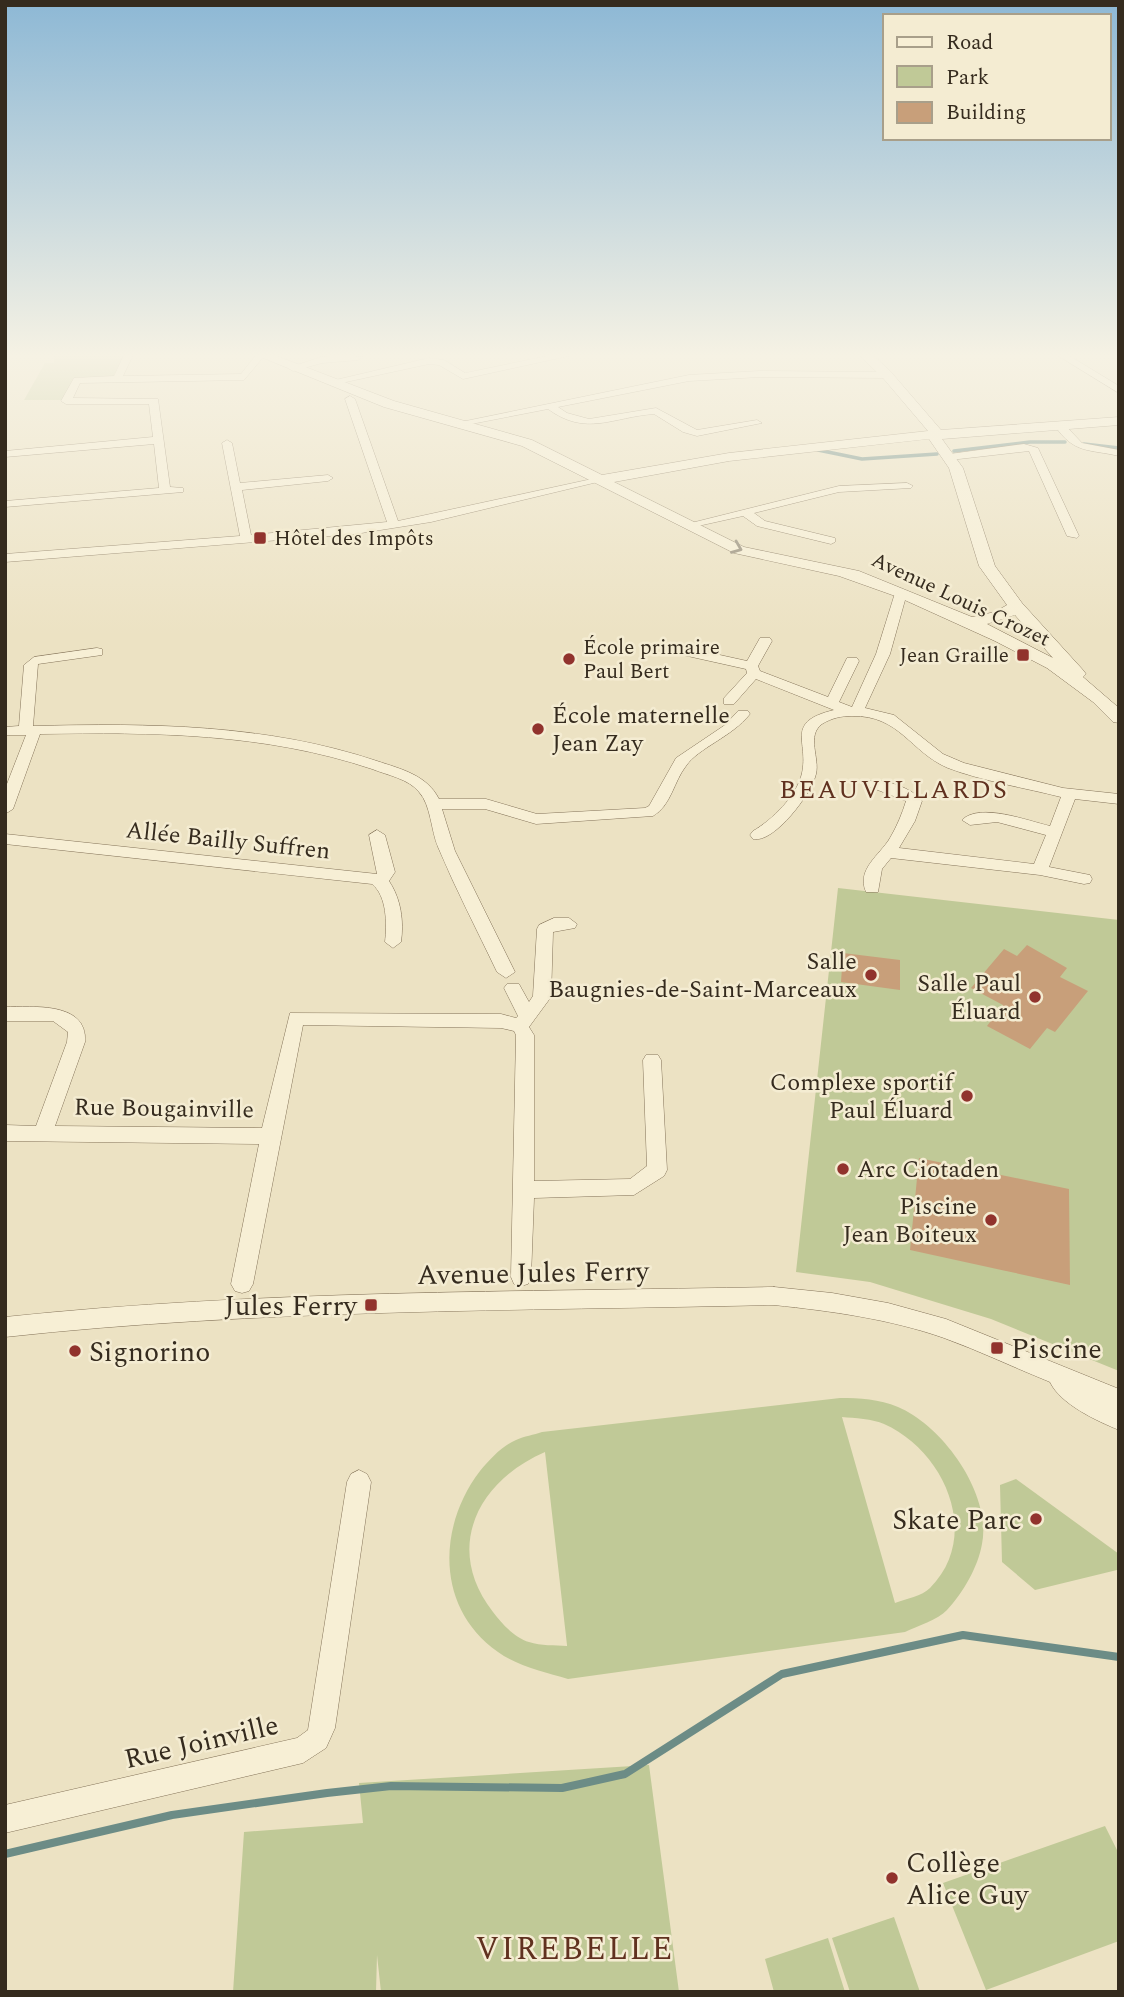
<svg xmlns="http://www.w3.org/2000/svg" width="1124" height="1997" font-family="Spectral,serif">
	<style>
		.green { fill: #c0c997; fill-rule: evenodd }
		.lines { fill: none; stroke-linecap: round; stroke-linejoin: round }
		.stream-far1 { stroke: #6c8c86; stroke-width: 3.5 }
		.stream { stroke: #6c8c86; stroke-width: 8 }
		.building { fill: #c89f7a }
		.minor-casing { stroke: #85745a; stroke-width: 1 }
		.tertiary-casing { stroke: #85745a; stroke-width: 1 }
		.minor { fill: #f7efd5; fill-rule: evenodd }
		.tertiary { fill: #f7efd5; fill-rule: evenodd }
		.oneway { stroke: #968d7a }
		.poi-dot { fill: #91332d; stroke: #f4ecd2; stroke-width: 2.5 }
		.labels { text-anchor: middle; stroke-width: 5; stroke-linejoin: round; paint-order: stroke }
		.far-poi-label { font-size: 21px; fill: #352b1e; stroke: #f4ecd2; text-anchor: start }
		.far-street-label { font-size: 21px; fill: #352b1e; stroke: #f4ecd2 }
		.poi-label { font-size: 24px; fill: #352b1e; stroke: #f4ecd2; text-anchor: end }
		.street-label { font-size: 24px; fill: #352b1e; stroke: #f4ecd2 }
		.neighbourhood-label { font-size: 26px; letter-spacing: 2px; fill: #60311f; stroke: #f4ecd2 }
		.near-street-label { font-size: 28px; fill: #352b1e; stroke: #f4ecd2 }
		.near-poi-label { font-size: 28px; fill: #352b1e; stroke: #f4ecd2; text-anchor: start }
		.near-neighbourhood-label { font-size: 32px; letter-spacing: 2px; fill: #60311f; stroke: #f4ecd2 }
	</style>
	<rect width="100%" height="100%" fill="#ece2c3"/>
	<path class="green" d="M54,355H127L114,378H75L62,400H24L45,363H54Z
		M838,888L1119,920V1371L991,1319L870,1282L796,1272Z
		M840,1398C860,1398 879,1399 898,1407C943,1426 992,1494 982,1544C978,1567 963,1593 947,1610C938,1620 917,1626 905,1632L568,1679C545,1672 519,1667 498,1652C436,1609 437,1527 480,1471C490,1459 502,1446 516,1440C524,1436 534,1435 542,1432ZM842,1417C854,1418 873,1419 884,1424C945,1451 982,1536 930,1588C922,1596 906,1599 895,1603ZM545,1452L567,1645V1646C555,1645 541,1646 529,1642C515,1638 501,1623 493,1612C443,1548 478,1481 545,1452Z
		M1016,1479L1119,1554L1117,1570L1035,1590L1002,1562L1000,1485Z
		M649,1765L679,1992H381L377,1955L376,1992H233L244,1832L363,1823L359,1783Z
		M1105,1826L1119,1854V1941L986,1990L943,1883Z
		M894,1917L920,1992H850L832,1938Z
		M828,1938L845,1992H774L765,1959Z"/>
	<g class="lines">
		<path class="stream-far1" d="M1084,444L1119,448
			M818,450L862,459L937,454
			M954,451L1030,442H1065"/>
		<path class="stream" d="M5,1854L172,1815L327,1793L391,1786L562,1788L625,1774L782,1674L963,1635L1119,1657"/>
	</g>
	<path class="building" d="M1027,945L1067,968L1060,977L1088,991L1055,1032L1047,1028L1030,1049L987,1026L1003,1005L971,988L1004,949L1017,956Z
		M843,953L900,960V990L841,982Z
		M919,1158L1069,1189L1070,1285L910,1250Z"/>
	<g class="lines">
		<defs>
			<path id="minor" d="M124,355H133L123,376L241,374L256,355H265L244,380L80,383L73,398L158,399L170,487L183,488V492L5,507V501L159,488L154,444L5,457V451L153,437L149,404H66L61,401L74,378L114,376Z
				M342,355L363,357L358,360L322,363L293,371L288,368L321,357Z
				M552,355H573L463,379L439,365L429,364L332,385L327,382L429,358L444,360L465,373Z
				M1057,355H1068L1119,386V393Z
				M760,371L887,372L892,375L887,378L760,377L689,381L558,407L567,413L589,419L656,408L697,430L757,420L762,423L697,436L683,432L654,414C613,417 586,437 548,409L461,426L456,423L689,375Z
				M350,396L355,399L398,521L601,477L606,480L431,522L355,534L5,562V554L240,536L222,443L227,440L232,443L240,483L328,475L333,478L328,481L242,490L251,535L387,522L345,399Z
				M1056,424H1064L1082,443L1119,450V456C1089,449 1074,454 1055,426Z
				M1024,444L1038,448L1079,536L1077,538L1067,536L1029,451L950,460L945,457L950,454Z
				M907,483L913,486L911,488L839,492L754,513L765,521L835,538V542L831,544L757,526L743,516L689,528L683,525L839,486Z
				M901,589L907,593L890,654L865,708L894,715L943,754L964,763L1063,788L1119,794V804L1075,799L1049,867L1090,875L1092,879L1090,883L1084,884L1040,875L891,858L882,869L878,892H866C856,869 880,855 890,838C897,826 902,814 906,801L870,787L868,784L870,781C884,778 914,789 922,801L915,821L899,848L1034,864L1046,835L997,822L970,825L962,820C980,802 1028,821 1050,826L1061,797C1026,788 982,781 948,768C910,752 900,715 852,716C841,716 832,718 822,724C806,736 820,758 816,774C812,793 774,844 753,839L750,835L753,831C772,820 797,796 802,773C809,741 784,722 834,710L756,679L734,704H724V698L747,673L746,669L674,653L672,650L679,646L747,661L760,638H770L772,641L758,666L760,671L828,697L847,658H857L859,661L839,702L852,707L876,654L895,593Z
				M97,648L102,649V655L38,664L33,726C150,723 266,724 377,761C401,769 427,775 439,799H486L537,814L645,808L649,806L676,758L725,725L738,711H748L750,714C732,737 698,748 686,766C674,781 671,806 653,816L536,824L485,809H442L455,851L515,972L506,978L497,972C477,930 456,890 438,847C431,831 431,805 419,792C409,779 387,775 372,769C265,733 153,732 40,734L13,809L5,814V789L26,735H5V727L19,726L24,665L34,657Z
				M377,830L385,835L395,872L389,881C401,899 404,921 401,942L393,948L385,942C387,924 387,896 372,884L5,844V834L377,874L369,835Z
				M554,918H569L577,924L575,928L553,932L551,997L529,1027L534,1035V1181L630,1179L647,1166L643,1060L646,1055H658L661,1060L667,1170L664,1176L634,1195L534,1198L531,1277L528,1284L521,1286L514,1284L511,1277L516,1035L514,1031L501,1028L303,1025L253,1284L249,1291L242,1293L235,1291L231,1284L259,1144L5,1141V1125L36,1126L67,1042L68,1032L53,1021H5V1007C32,1007 88,1001 85,1042L55,1126L262,1128L290,1013L501,1014L516,1018L518,1016L504,988L507,984H519L529,1002L533,996L537,929L539,925Z
				M774,1287L832,1293L888,1303L946,1319L1119,1389V1430C1097,1421 1060,1404 1050,1382C1015,1368 980,1351 944,1338C890,1319 831,1311 774,1305C518,1311 260,1309 5,1337V1317C260,1290 518,1292 774,1287Z
				M359,1470L367,1474L371,1482L335,1728L326,1748L303,1763L5,1833V1805L297,1738L308,1730L347,1482L351,1474Z"/>
			<path id="tertiary" d="M256,355H274L394,401L532,440L602,475L729,453L928,431L883,378L859,355H873L891,372L941,430L1119,417V425L942,439L963,468L995,566L1022,603L1083,670L1086,674L1083,677L1119,708V723L1113,722L1093,702L1047,668L995,641L898,597L839,576L734,553L522,446L384,407ZM929,439L949,468L979,566L1007,605L995,612L972,617L859,571L744,547L614,482L729,461ZM1015,615L1053,658L987,624Z"/>
		</defs>
		<use href="#minor" class="minor-casing"/>
		<use href="#tertiary" class="tertiary-casing"/>
		<use href="#minor" class="minor"/>
		<use href="#tertiary" class="tertiary"/>
	</g>
	<defs><path id="oneway-chevron" d="M-2-3.5L2.5 0L-2 3.5" fill="none" stroke-width="1.6" stroke-linecap="round" stroke-linejoin="round" transform="scale(1.75)"/></defs>
	<use class="oneway" href="#oneway-chevron" transform="translate(737 548) rotate(22)"/>
	<linearGradient id="sky" x2="0" y2="1"><stop stop-color="#8db8d5"/><stop offset="0.56" stop-color="#f6f2e4"/><stop offset="1" stop-color="#f6f2e4" stop-opacity="0"/></linearGradient>
	<rect width="1124" height="635" fill="url(#sky)"/>
	<g class="poi-dot">
		<rect x="253" y="531" width="14" height="14" rx="3.5"/>
		<rect x="1016" y="648" width="14" height="14" rx="3.5"/>
		<circle cx="569" cy="659" r="7"/>
		<circle cx="538" cy="729" r="7"/>
		<circle cx="871" cy="975" r="7"/>
		<circle cx="1035" cy="997" r="7"/>
		<circle cx="967" cy="1096" r="7"/>
		<circle cx="843" cy="1169" r="7"/>
		<circle cx="991" cy="1220" r="7"/>
		<rect x="364" y="1298" width="14" height="14" rx="3.5"/>
		<rect x="990" y="1341" width="14" height="14" rx="3.5"/>
		<circle cx="75" cy="1351" r="7"/>
		<circle cx="1036" cy="1519" r="7"/>
		<circle cx="892" cy="1878" r="7"/>
	</g>
	<g class="labels">
		<g class="far-poi-label">
			<text x="274" y="545">Hôtel des Impôts</text>
			<text x="583" y="654">École primaire<tspan x="583" dy="24">Paul Bert</tspan></text>
			<text x="1009" y="662" text-anchor="end">Jean Graille</text>
		</g>
		<g class="far-street-label">
			<text transform="translate(961 599) rotate(25)" y="7">Avenue Louis Crozet</text>
		</g>
		<g class="poi-label">
			<text x="552" y="723" text-anchor="start">École maternelle<tspan x="552" dy="28">Jean Zay</tspan></text>
			<text x="857" y="969">Salle<tspan x="857" dy="28">Baugnies-de-Saint-Marceaux</tspan></text>
			<text x="1021" y="991">Salle Paul<tspan x="1021" dy="28">Éluard</tspan></text>
			<text x="953" y="1090">Complexe sportif<tspan x="953" dy="28">Paul Éluard</tspan></text>
			<text x="857" y="1177" text-anchor="start">Arc Ciotaden</text>
			<text x="977" y="1214">Piscine<tspan x="977" dy="28">Jean Boiteux</tspan></text>
		</g>
		<g class="street-label">
			<text transform="translate(228 840) rotate(6)" y="8">Allée Bailly Suffren</text>
			<text transform="translate(164 1108) rotate(1)" y="8">Rue Bougainville</text>
		</g>
		<g class="neighbourhood-label">
			<text x="894" y="798">BEAUVILLARDS</text>
		</g>
		<g class="near-street-label">
			<text transform="translate(533 1272) rotate(-1)" y="10">Avenue Jules Ferry</text>
			<text transform="translate(201 1741) rotate(-13)" y="10">Rue Joinville</text>
		</g>
		<g class="near-poi-label">
			<text x="357" y="1315" text-anchor="end">Jules Ferry</text>
			<text x="1011" y="1358">Piscine</text>
			<text x="89" y="1361">Signorino</text>
			<text x="1022" y="1529" text-anchor="end">Skate Parc</text>
			<text x="906" y="1872">Collège<tspan x="906" dy="32">Alice Guy</tspan></text>
		</g>
		<g class="near-neighbourhood-label">
			<text x="575" y="1959">VIREBELLE</text>
		</g>
	</g>
	<rect width="1124" height="1997" fill="none" stroke="#352b1e" stroke-width="14"/>
	<rect x="883" y="14" width="228" height="126" fill="#f4ecd2" stroke="#a89f8a" stroke-width="2"/>
	<rect x="897" y="37" width="35" height="10" fill="#f7efd5" stroke="#a89f8a" stroke-width="2"/>
	<text x="946" y="49" font-size="21" fill="#352b1e">Road</text>
	<rect x="897" y="66" width="35" height="21" fill="#c0c997" stroke="#a89f8a" stroke-width="2"/>
	<text x="946" y="84" font-size="21" fill="#352b1e">Park</text>
	<rect x="897" y="102" width="35" height="21" fill="#c89f7a" stroke="#a89f8a" stroke-width="2"/>
	<text x="946" y="119" font-size="21" fill="#352b1e">Building</text>
</svg>
